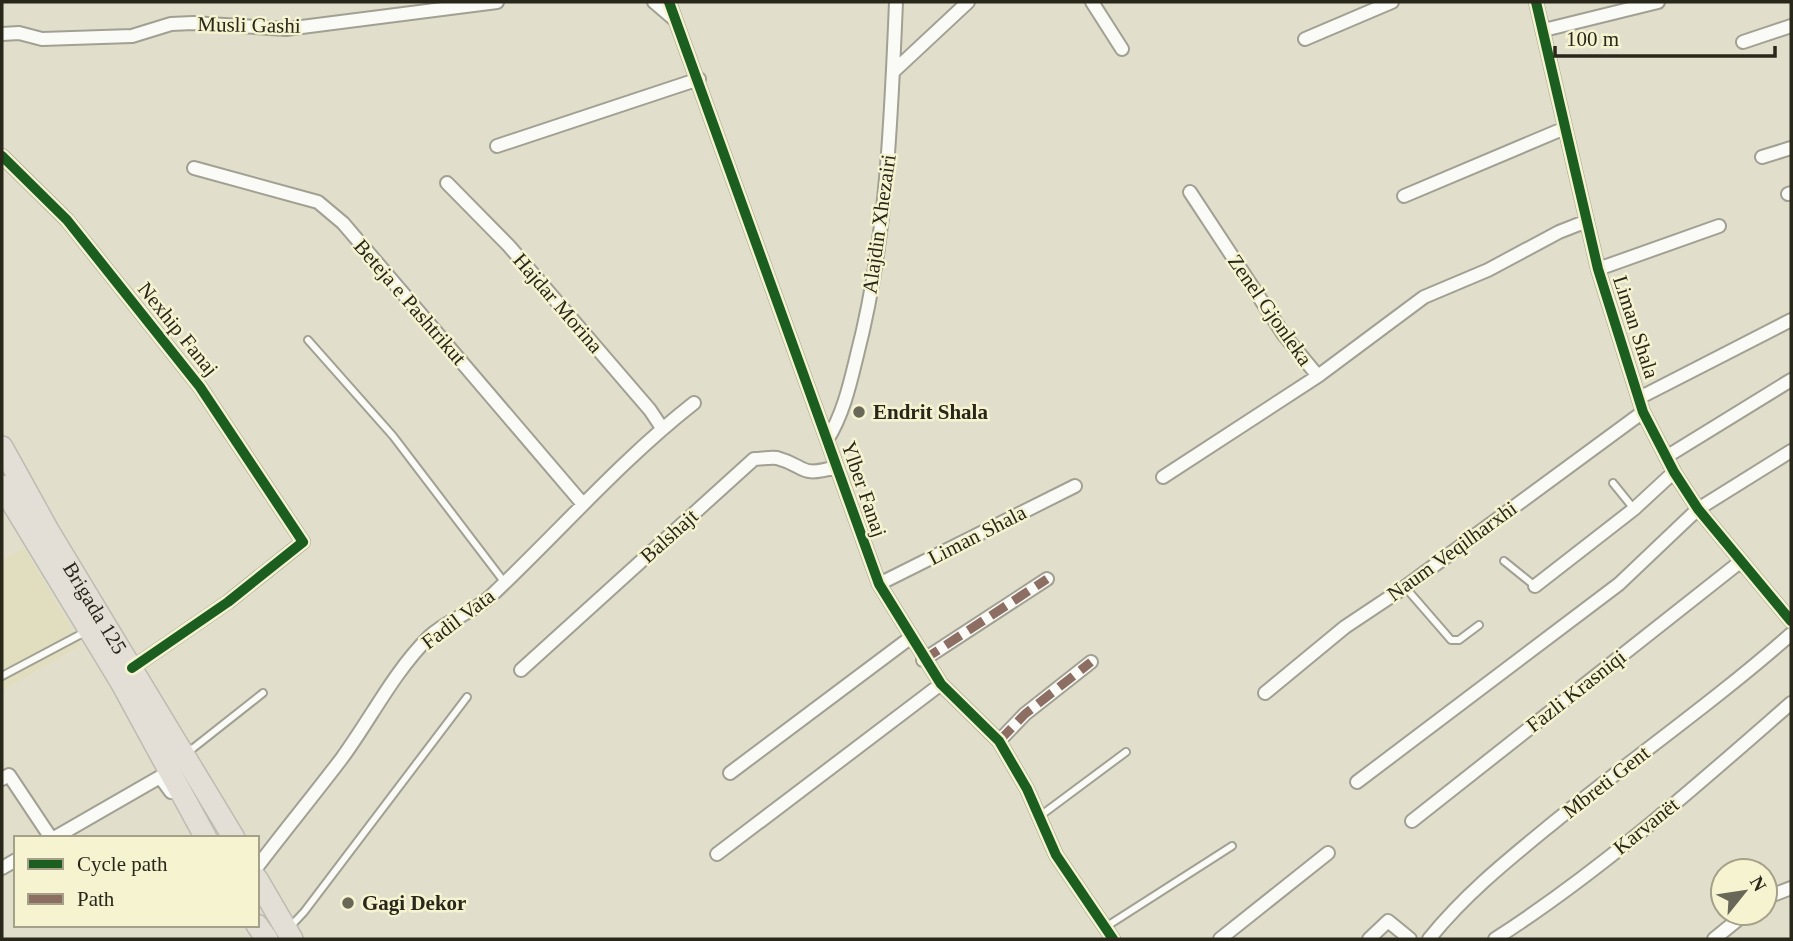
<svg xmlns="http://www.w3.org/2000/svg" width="1793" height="941" font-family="Georgia,serif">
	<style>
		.built { fill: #e1debf }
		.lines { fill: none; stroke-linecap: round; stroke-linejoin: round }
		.lane-casing { stroke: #a1a092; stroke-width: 10 }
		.street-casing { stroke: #a1a092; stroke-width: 16 }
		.primary-casing { stroke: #bdbcb2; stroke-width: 24 }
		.lane { stroke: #fafaf7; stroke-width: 6 }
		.street { stroke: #fafaf7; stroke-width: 12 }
		.primary { stroke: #e3ded6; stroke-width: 21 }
		.quiet { stroke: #8d6e63; stroke-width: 9; stroke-dasharray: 18 9; stroke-linecap: butt }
		.cycleway-casing { stroke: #f6f3d1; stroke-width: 15 }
		.cycleway { stroke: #1b5e20; stroke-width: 10 }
		.poi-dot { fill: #696758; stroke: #f6f3d1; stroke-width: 2.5 }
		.labels { text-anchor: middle; stroke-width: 5; stroke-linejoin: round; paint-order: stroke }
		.street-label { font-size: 21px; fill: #28271a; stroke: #f6f3d1 }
		.poi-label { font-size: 21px; font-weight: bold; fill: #28271a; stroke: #f6f3d1; text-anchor: start }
	</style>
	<rect width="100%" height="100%" fill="#e1dfcc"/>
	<path class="built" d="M24,547L81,645L2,691V561Z"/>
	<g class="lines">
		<defs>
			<path id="lane" d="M308,340L393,436L505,583
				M1613,483L1634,509
				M1504,561L1535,586
				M1405,587L1451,640H1459L1479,625
				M2,676L85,632
				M187,753L263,693
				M1040,816L1126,752
				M289,928L304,912L467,697
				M1104,928L1232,846"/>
			<path id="street" d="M654,2L675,20
				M669,2L879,584L941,684L999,741L1027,789L1056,855L1113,939
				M1092,2L1122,49
				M1536,2L1598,269L1643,412L1674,472L1698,509L1791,621
				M1544,30L1658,2
				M2,34L19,33L42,39L132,36L171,24L193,23L286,29L497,2
				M1305,39L1392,2
				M1743,42L1791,26
				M893,72L968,2
				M497,146L699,79
				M2,156L67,220L200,387L303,542L228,602L132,668
				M1762,157L1791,148
				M194,168L318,202L343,223L582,503
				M447,183L509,246L650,410L662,428
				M1190,192L1284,335L1318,376L1424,297L1488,270L1559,232L1587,221
				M1788,194L1791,193
				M1404,196L1565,128
				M1598,269L1719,226
				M1639,398L1791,320
				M827,440C843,415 850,384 857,355C887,239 891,121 896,2
				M1666,457L1791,380
				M1163,477L1318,376
				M879,584L1075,486
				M1535,586L1634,509L1674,472
				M923,660L1047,579
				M521,670L754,459C761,459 770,457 777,458C807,466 798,478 836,467
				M1265,693L1345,627L1405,587L1643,412
				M999,741L1025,714L1091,662
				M730,773L910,638
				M2,779L9,775L51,838
				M1357,782L1619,584L1698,509L1791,451
				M1412,821L1740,562
				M54,838L160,777L171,792
				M717,854L941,684
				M257,867C285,830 314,795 342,758C372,717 393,673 429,637C446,620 473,613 491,596C559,532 620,461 694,403
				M2,868L16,860
				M1765,898L1791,888
				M1220,939L1328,853
				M1369,939L1388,921L1410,939
				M1429,939C1465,894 1509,859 1553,823C1632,759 1715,701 1791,634
				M1495,939C1601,871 1696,786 1791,703
				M1714,939L1746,913"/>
			<g id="primary">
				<path id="s1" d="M2,447L49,532L234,838"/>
				<path d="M2,486L121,682L206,838"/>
				<path d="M257,879L292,939"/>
				<path d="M257,925L267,939"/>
			</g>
		</defs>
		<use href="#lane" class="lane-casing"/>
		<use href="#street" class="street-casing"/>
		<use href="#primary" class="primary-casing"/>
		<use href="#lane" class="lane"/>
		<use href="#street" class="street"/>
		<use href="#primary" class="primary"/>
		<path class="quiet" d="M923,660L1047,579
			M999,741L1025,714L1091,662"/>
		<defs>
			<path id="cycleway" d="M669,2L879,584L941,684L999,741L1027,789L1056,855L1113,939
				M1536,2L1598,269L1643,412L1674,472L1698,509L1791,621
				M2,156L67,220L200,387L303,542L228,602L132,668"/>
		</defs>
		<use href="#cycleway" class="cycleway-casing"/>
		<use href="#cycleway" class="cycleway"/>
	</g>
	<g class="poi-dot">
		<circle cx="859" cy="412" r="7"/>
		<circle cx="348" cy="903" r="7"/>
	</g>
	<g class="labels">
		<g class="street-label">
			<text transform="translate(249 25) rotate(1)" y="7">Musli Gashi</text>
			<text transform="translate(879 224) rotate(-82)" y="7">Alajdin Xhezairi</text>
			<text transform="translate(410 302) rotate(49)" y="7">Beteja e Pashtrikut</text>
			<text transform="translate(558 303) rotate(49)" y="7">Hajdar Morina</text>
			<text transform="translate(1270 310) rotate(55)" y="7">Zenel Gjonleka</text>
			<text transform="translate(1636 327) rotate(72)" y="7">Liman Shala</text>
			<text transform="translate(178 329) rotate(51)" y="7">Nexhip Fanaj</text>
			<text transform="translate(864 489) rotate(71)" y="7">Ylber Fanaj</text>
			<text transform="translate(977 535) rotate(-27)" y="7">Liman Shala</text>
			<text transform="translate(669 536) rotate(-42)" y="7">Balshajt</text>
			<text transform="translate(1452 551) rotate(-36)" y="7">Naum Veqilharxhi</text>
			<text dy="7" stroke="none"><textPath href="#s1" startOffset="186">Brigada 125</textPath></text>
			<text transform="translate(458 619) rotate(-37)" y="7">Fadil Vata</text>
			<text transform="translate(1576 691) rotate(-38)" y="7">Fazli Krasniqi</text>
			<text transform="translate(1606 782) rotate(-38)" y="7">Mbreti Gent</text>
			<text transform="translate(1646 826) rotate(-39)" y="7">Karvanët</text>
		</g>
		<g class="poi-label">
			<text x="873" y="419">Endrit Shala</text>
			<text x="362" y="910">Gagi Dekor</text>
		</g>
	</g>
	<rect width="1793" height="941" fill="none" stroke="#28271a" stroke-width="7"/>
	<rect x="14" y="836" width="245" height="91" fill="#f6f3d1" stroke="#a4a188" stroke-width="2"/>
	<rect x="28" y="859" width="35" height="10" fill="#1b5e20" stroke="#a4a188" stroke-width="2"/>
	<text x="77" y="871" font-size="21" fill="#28271a">Cycle path</text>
	<rect x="28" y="894" width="35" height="10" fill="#8d6e63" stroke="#a4a188" stroke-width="2"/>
	<text x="77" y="906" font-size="21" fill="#28271a">Path</text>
	<g transform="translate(1744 892) rotate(60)"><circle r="33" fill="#f6f3d1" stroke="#a4a188" stroke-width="2"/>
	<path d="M0-5L12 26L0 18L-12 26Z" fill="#696758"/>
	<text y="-10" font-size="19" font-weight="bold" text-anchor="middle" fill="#28271a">N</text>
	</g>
	<path d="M1555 46v10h220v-10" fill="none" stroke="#28271a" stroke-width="3.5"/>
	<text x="1566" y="46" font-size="21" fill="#28271a" stroke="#f6f3d1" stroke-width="5" paint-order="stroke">100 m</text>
</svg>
